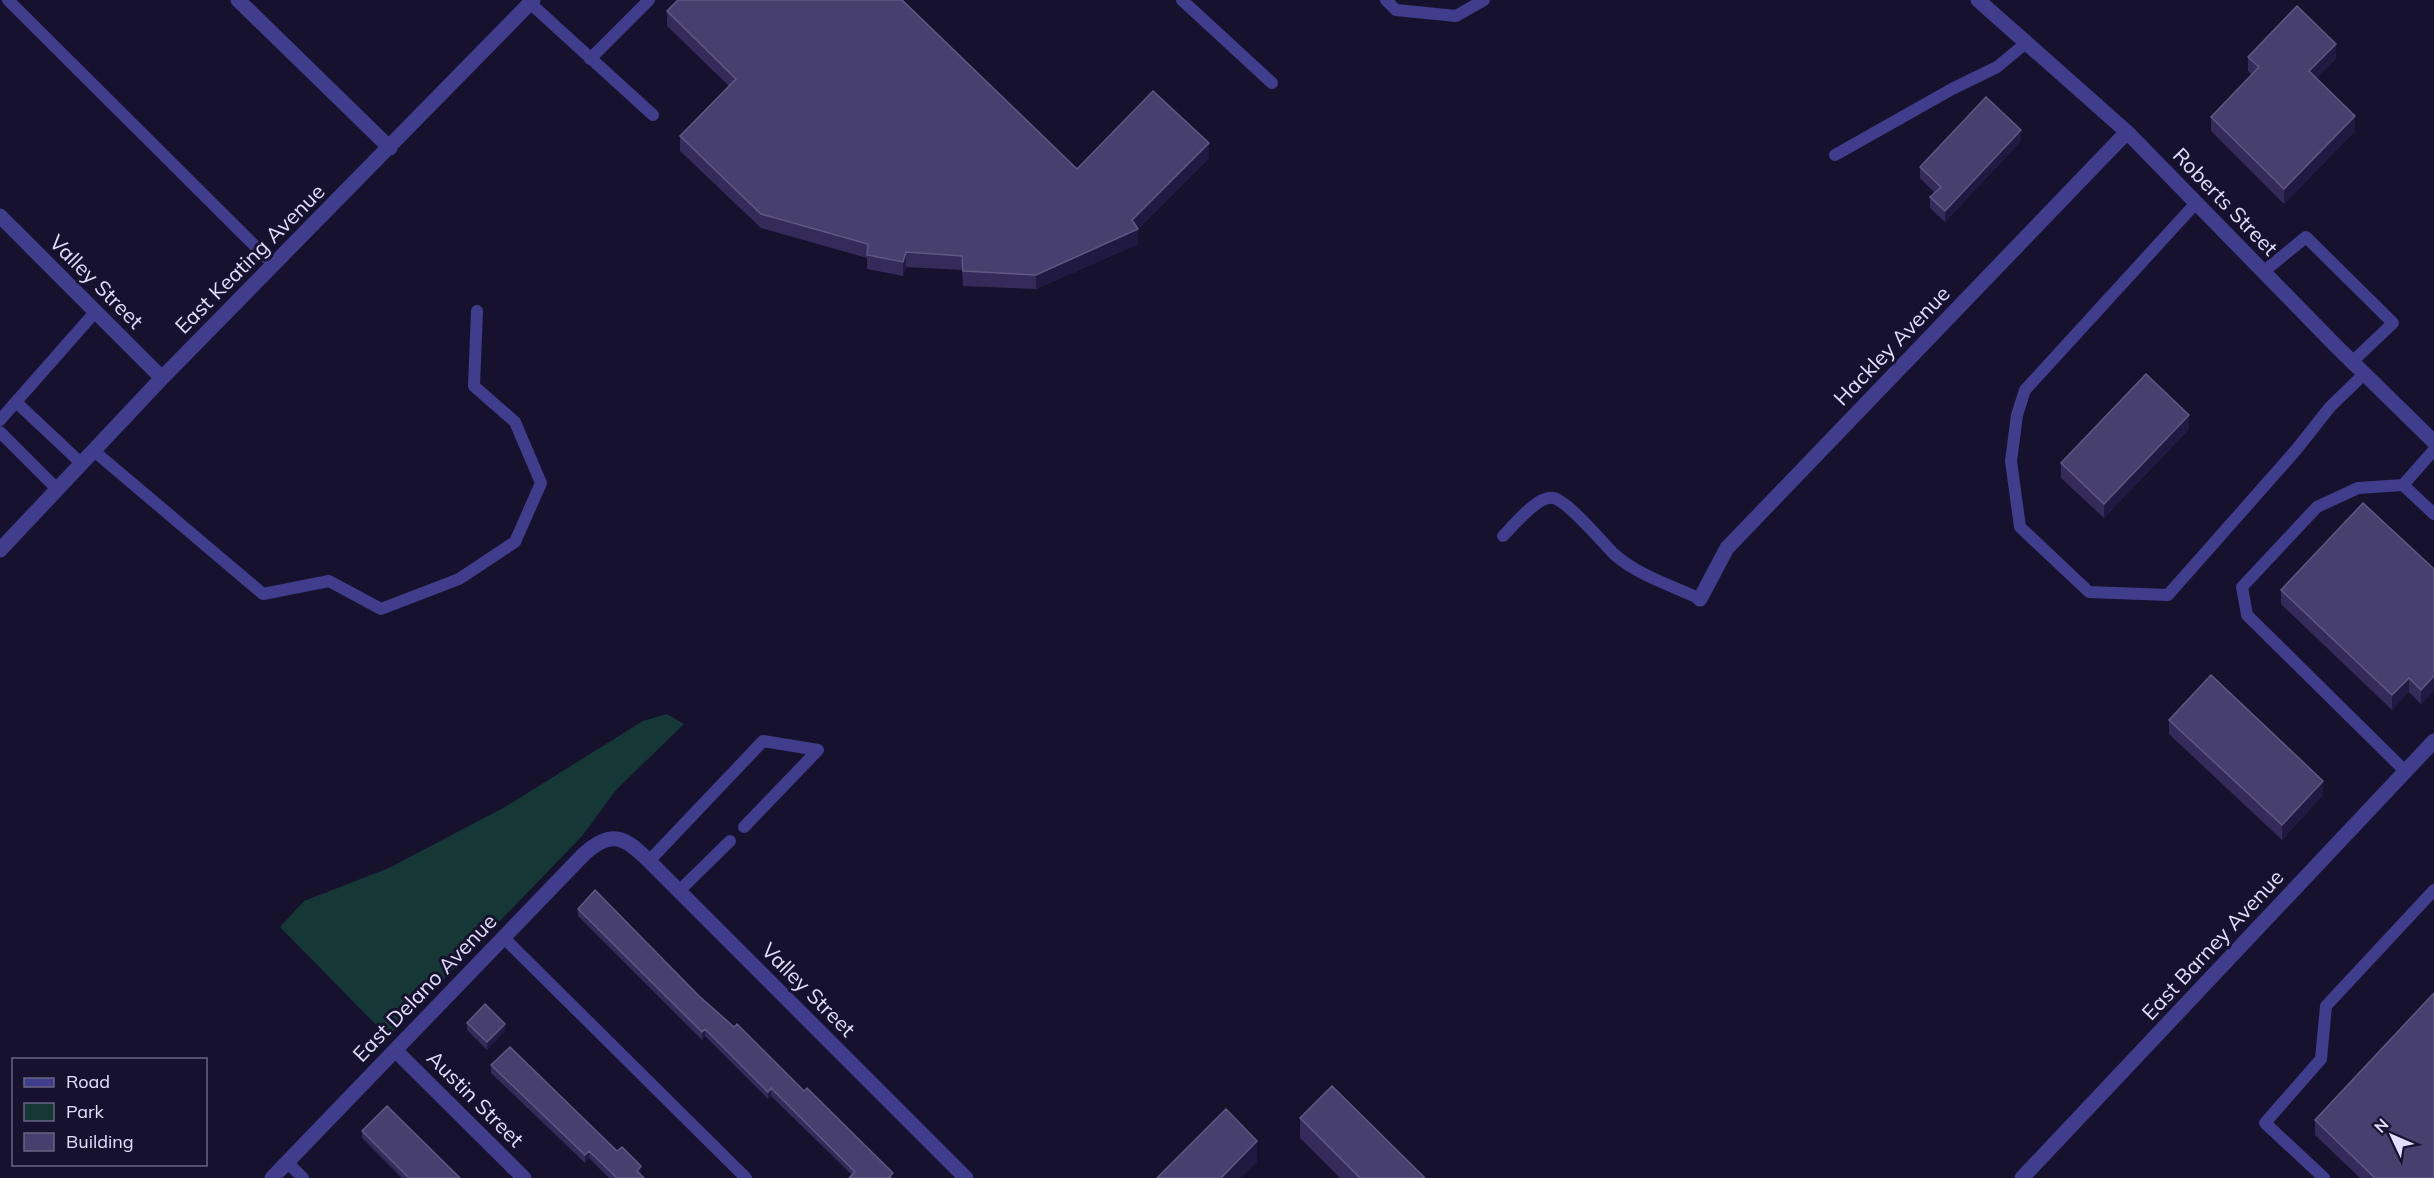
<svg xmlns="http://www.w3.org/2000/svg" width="2434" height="1178" font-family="Mulish,sans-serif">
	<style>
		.green { fill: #153836 }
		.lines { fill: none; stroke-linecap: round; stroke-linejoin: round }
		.lane { stroke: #3f3d8c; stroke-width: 12 }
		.street { stroke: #3f3d8c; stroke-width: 15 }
		.wall { fill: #342b5b }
		.shaded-wall { fill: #201941 }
		.building { fill: #473f6d; stroke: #5f5884; stroke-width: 1.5 }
		.labels { text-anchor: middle; stroke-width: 6; stroke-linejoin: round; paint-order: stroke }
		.street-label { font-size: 21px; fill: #e2deff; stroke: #16122d }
	</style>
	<rect width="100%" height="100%" fill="#16122d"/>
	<path class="green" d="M667,714L684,724L616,790L582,836L388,1037L280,927L304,901L389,868L505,807L643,721Z"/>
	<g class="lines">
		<path class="lane" d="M8,0L274,265
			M1182,0L1272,83
			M1386,0L1396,10L1456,16L1484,0
			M530,3L653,115
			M590,59L649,0
			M1835,155L1952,89L1997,67L2026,43
			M2196,203L2025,390L2017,415L2011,461L2020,527L2089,592L2168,595L2296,450L2330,407L2364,374
			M2263,272L2306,237L2393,323L2352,362
			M16,402L82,464
			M0,420L96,311
			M0,432L57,489
			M94,451L263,594L329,581L381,609L459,579L515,542L541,483L515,422L474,386L477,311
			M2403,485L2434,514
			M1503,536C1514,525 1538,495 1553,498C1567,500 1602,542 1614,554C1637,575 1673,586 1700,599
			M2405,771L2247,615L2242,587L2317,507L2358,488L2403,485L2434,450
			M649,861L763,741L818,750L744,827
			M679,891L730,841
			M503,937L746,1178
			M287,1162L303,1178
			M2324,1178L2265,1123L2321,1059L2326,1006L2434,890"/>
		<path class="street" d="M238,0L390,148
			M1978,0L2127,132L2335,345L2434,442
			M0,216L162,378
			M0,550L162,378L533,0
			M1700,599L1727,548L2127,132
			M395,1050L524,1178
			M272,1178L584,854C612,829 625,837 649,861L966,1178
			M2022,1178L2434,741"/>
	</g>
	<path class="wall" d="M667,11L1077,169L1209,158L1138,229V244L1036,289L963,286L962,270L906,267L903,276L867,269V258L761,228L680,151V136L729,86L667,26Z
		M2248,57L2336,58L2316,78L2355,131L2284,204L2211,131V117L2252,75L2248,71Z
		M2021,141L1945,222L1930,208V197L1935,193L1920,178V167Z
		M2189,429L2104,518L2061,478V463Z
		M2434,569V691L2421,704L2409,692L2392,710L2281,604V590Z
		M2169,720L2323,795L2282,840L2169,734Z
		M578,909L699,996L804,1091L893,1178L852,1175L771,1096L768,1099L705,1036L702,1040L578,916Z
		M467,1023L505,1031L487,1050L467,1030Z
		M491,1065L641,1174V1175L644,1178H609L589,1158L585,1163L491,1073Z
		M1300,1118L1425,1178H1340L1300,1138Z
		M2315,1120L2434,1178H2360L2315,1135Z
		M362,1131L460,1178H402L362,1138Z"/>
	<path class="shaded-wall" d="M2336,44V58L2309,86V71Z
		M2355,116V131L2284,204V189Z
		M2021,130V141L1945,222V211Z
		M1209,143V158L1138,229V244L1036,289V275L1132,220Z
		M906,252V267L903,276V262Z
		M2189,415V429L2104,518V504Z
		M2434,676V691L2421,704V690Z
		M2409,678V692L2392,710V695Z
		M2323,781V795L2282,840V825Z
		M505,1024V1031L487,1050V1042Z
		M705,1029V1036L702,1040V1032Z
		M771,1088V1096L768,1099V1092Z
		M1257,1141V1162L1241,1178H1221Z
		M589,1151V1158L585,1163V1155Z
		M641,1166V1174L637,1178V1171Z"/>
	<path class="building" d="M678,0H902L1077,169L1153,91L1209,143L1132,220L1138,229L1036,275L963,271L962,256L906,252L903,262L867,255L868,244L761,214L680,136L736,79L667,11Z
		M2297,6L2336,44L2309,71L2355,116L2284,189L2211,117L2259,67L2248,57Z
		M1986,97L2021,130L1945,211L1930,197L1941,187L1920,167Z
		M2146,374L2189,415L2104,504L2061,463Z
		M2363,503L2434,569V676L2421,690L2409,678L2392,695L2281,590Z
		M2211,675L2323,781L2282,825L2169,720Z
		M595,890L699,996L734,1027L737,1024L804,1091L807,1088L893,1173L889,1177L891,1178H849L855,1172L771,1088L768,1092L705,1029L702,1032L578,909Z
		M2434,993V1178H2375L2315,1120Z
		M485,1004L505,1024L487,1042L467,1023Z
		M510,1047L617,1151L622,1147L641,1166L637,1171L644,1178H617L589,1151L585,1155L491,1065Z
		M1332,1086L1425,1178H1360L1300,1118Z
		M387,1106L460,1178H409L362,1131Z
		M1226,1109L1257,1141L1221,1178H1157Z"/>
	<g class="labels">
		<g class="street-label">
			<text transform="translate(2225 202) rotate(46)" y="7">Roberts Street</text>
			<text transform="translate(250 259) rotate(-45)" y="7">East Keating Avenue</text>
			<text transform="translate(96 282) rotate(45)" y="7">Valley Street</text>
			<text transform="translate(1892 346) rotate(-46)" y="7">Hackley Avenue</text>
			<text transform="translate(2213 945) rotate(-47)" y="7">East Barney Avenue</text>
			<text transform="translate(425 988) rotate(-46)" y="7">East Delano Avenue</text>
			<text transform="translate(808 990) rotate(45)" y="7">Valley Street</text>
			<text transform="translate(475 1099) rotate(45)" y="7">Austin Street</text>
		</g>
	</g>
	<rect x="12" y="1058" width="195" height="108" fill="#16122d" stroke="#686481" stroke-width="1.5"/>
	<rect x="24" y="1078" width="30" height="9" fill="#3f3d8c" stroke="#686481" stroke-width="1.5"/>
	<text x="66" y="1088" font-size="18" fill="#e2deff">Road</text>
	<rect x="24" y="1103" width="30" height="18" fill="#153836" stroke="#686481" stroke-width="1.5"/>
	<text x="66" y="1118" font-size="18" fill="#e2deff">Park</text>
	<rect x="24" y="1133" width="30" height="18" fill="#473f6d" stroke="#686481" stroke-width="1.5"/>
	<text x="66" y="1148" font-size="18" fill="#e2deff">Building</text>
	<g transform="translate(2392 1136) rotate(314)" stroke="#16122d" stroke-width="4.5" paint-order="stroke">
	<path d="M0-4.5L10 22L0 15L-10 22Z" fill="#e2deff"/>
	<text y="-9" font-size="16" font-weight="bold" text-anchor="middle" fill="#e2deff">N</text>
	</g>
</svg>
